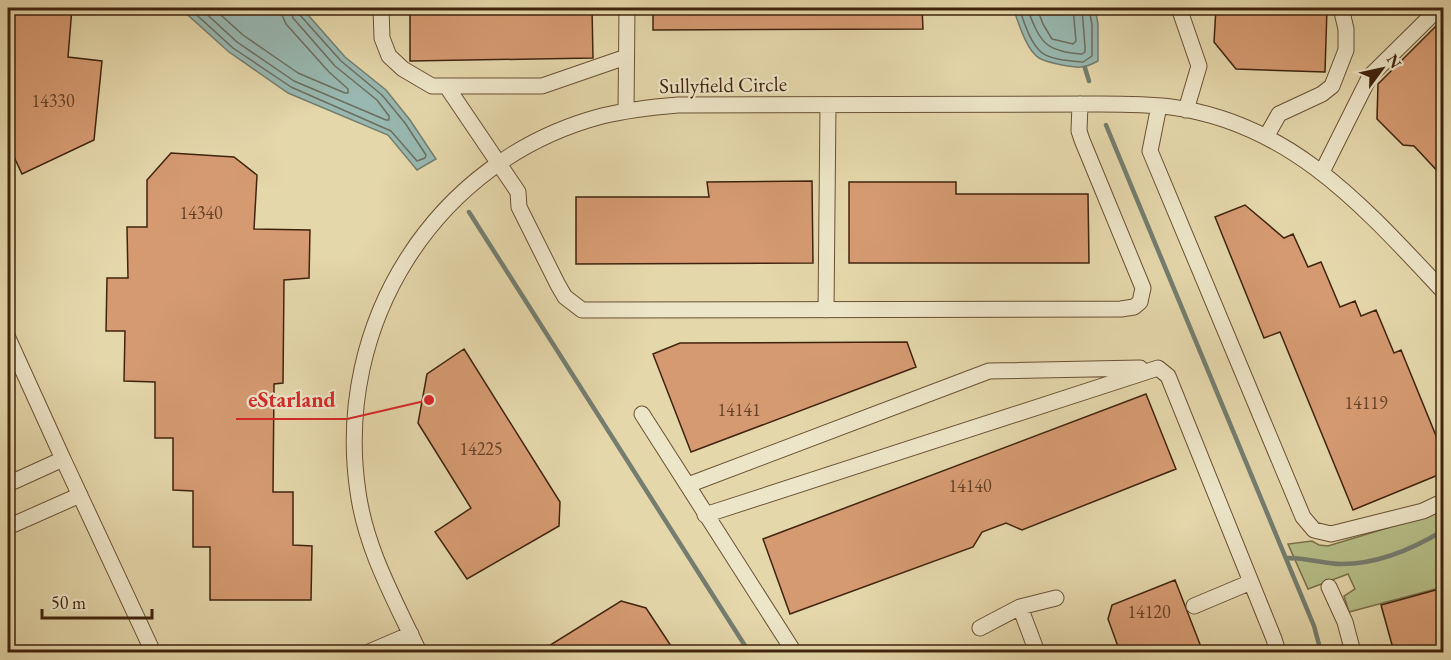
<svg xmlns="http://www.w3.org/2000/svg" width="1451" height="660" font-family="'EB Garamond',serif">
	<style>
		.green { fill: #b6be87; stroke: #7b714a; stroke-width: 1.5 }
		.water { fill: #98b8b1; stroke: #757d6f; stroke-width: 1.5 }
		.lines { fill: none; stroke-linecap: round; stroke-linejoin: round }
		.shore { stroke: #6c6e5f; stroke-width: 1.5 }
		.stream { stroke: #757d6f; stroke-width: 4.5 }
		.building { fill: #d59a72; stroke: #40240d; stroke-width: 1.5 }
		.minor-casing { stroke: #695134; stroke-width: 17 }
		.minor { stroke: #ede5c8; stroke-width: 15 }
		.labels { text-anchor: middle; stroke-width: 4.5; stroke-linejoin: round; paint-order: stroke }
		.number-label { font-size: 18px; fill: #654226 }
		.street-label { font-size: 21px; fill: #40240d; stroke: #ede5c8 }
		.leader { fill: none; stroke: #d62828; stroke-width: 2 }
		.callout-dot { fill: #d62828; stroke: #ede5c8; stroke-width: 2 }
		.callout-label { font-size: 22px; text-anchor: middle; font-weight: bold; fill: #d62828; stroke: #ede5c8; stroke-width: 4.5; stroke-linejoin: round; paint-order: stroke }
	</style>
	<rect width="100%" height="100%" fill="#e4d7aa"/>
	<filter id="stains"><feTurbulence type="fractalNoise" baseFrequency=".00333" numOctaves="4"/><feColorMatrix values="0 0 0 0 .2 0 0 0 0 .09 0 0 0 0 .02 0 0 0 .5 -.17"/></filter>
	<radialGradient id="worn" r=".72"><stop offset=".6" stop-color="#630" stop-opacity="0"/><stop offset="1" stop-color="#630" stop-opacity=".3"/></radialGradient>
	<path class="green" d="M1443,511V587L1349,612L1344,596L1355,589L1348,574L1308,589L1288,544L1312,541L1319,545L1328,546Z"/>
	<path class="water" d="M180,8H302L345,57L386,90L410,120L436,159L417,170L388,135L288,93L229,52Z
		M1013,8H1095L1098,24V61C1083,69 1078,68 1062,65C1054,63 1046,62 1039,58C1026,50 1018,21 1013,8Z"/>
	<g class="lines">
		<path class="shore" d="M189,8L233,48L291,87L391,131L417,161L425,158L426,155L405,123L382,95L341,61L299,14L298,8
			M200,8L237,42L294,81L386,120H389V116L377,100L335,66L293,18L290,8
			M213,8L243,35L298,73L345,93H348V89L329,72L286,24L282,15L281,8
			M1019,8C1024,21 1029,41 1041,52C1050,60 1071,61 1083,62L1092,56V25L1089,8
			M1027,8C1040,41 1044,52 1082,54L1085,52V47L1082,8
			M1037,8L1043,24L1052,39L1073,44L1076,41L1073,8"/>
		<path class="stream" d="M1085,68L1089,81
			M1106,125L1314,626L1321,652
			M469,212L749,652
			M1286,558C1305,557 1323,564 1342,564C1379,564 1413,549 1444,530"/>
	</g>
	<path class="building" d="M8,8H72L68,57L102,61L94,140L22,174L8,144Z
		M410,8H592L593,58L410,61Z
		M653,8H922L923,29L653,30Z
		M1216,8H1327L1325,72L1236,69L1214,42Z
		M1443,19V177L1414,146L1403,145L1377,119L1378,84Z
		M171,153L234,157L257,175L254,229L310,230L309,278L284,280L283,383L274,384L273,492H293V545L312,546L311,600H210V547H193V491L173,490V438H155V382L124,381L125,331H106L107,278H128L127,227H147V180Z
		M812,181L813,263L576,264V197H709L707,182Z
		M849,182H956V194H1088L1089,263H849Z
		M1245,205L1284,238L1293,234L1308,267L1321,262L1340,307L1355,301L1361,316L1376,310L1394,353L1401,350L1443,453V456L1438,458L1443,473L1353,510L1280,332L1264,338L1215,217Z
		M907,342L916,367L691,452L653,354L680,343Z
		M464,349L560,502L559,526L467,579L435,532L471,508L418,423L427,374Z
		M1146,394L1176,469L1022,530L1006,523L982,532L973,547L790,614L763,539Z
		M1175,580L1203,652H1120L1108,619L1112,605Z
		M1443,588V652H1394L1381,605Z
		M621,601L646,608L675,652H539Z"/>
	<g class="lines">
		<defs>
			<path id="minor" d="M381,8L382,38L389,56L403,69L432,86H542L626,57
				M1179,8L1199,66L1186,110
				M447,87L518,192L519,207L558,285L565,297L582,310L1121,309L1134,307L1140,302L1143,288L1082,140L1079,131L1080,104
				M1159,106L1150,151L1303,517L1314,530L1331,534L1423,511L1444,501
				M626,111L627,8
				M1266,137L1279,114L1322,94L1332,86L1346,50V29L1341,8
				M1322,172L1370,76L1439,8
				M826,310L828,105
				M8,338L63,459L8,484
				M642,414L794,652
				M63,459L153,652
				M688,485L989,371L1140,368
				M705,515L1158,368L1168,376L1274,639L1278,652
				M8,527L80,495
				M1329,587L1345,622L1353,652
				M1194,606L1251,582
				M1020,607L1037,652
				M980,628L1020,607L1056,598
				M369,652L411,634
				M419,652C395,600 366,550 358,492C333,324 435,160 602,116C627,110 653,107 678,105L1099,104C1123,104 1147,104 1171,107C1292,123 1365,208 1444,292"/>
		</defs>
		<use href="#minor" class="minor-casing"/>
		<use href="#minor" class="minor"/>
	</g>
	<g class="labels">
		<g class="number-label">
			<text x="53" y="107">14330</text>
			<text x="201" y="219">14340</text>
			<text x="1366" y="409">14119</text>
			<text x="739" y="416">14141</text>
			<text x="481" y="455">14225</text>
			<text x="970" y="492">14140</text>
			<text x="1149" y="618">14120</text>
		</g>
		<g class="street-label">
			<text transform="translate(723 85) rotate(-1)" y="7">Sullyfield Circle</text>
		</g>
	</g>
	<path class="leader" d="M429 400L347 419H236"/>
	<circle class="callout-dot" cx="429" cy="400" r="6"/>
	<g class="callout-label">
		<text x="292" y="407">eStarland</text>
	</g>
	<rect width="1451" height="660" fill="none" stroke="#e4d7aa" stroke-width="30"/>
	<rect x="9" y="9" width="1433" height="642" fill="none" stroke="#40240d" stroke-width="3"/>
	<rect x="15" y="15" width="1421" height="630" fill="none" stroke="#40240d" stroke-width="1.5"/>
	<g transform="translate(1382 69) rotate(57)" stroke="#ede5c8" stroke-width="4.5" paint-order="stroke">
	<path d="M0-4.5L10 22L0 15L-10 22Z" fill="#40240d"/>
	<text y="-9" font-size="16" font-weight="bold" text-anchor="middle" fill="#40240d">N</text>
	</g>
	<path d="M42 609v9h110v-9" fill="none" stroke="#40240d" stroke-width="3"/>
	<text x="51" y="609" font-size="18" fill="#40240d" stroke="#ede5c8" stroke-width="4.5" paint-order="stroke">50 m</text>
	<rect width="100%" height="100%" filter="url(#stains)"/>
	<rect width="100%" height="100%" fill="url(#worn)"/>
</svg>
